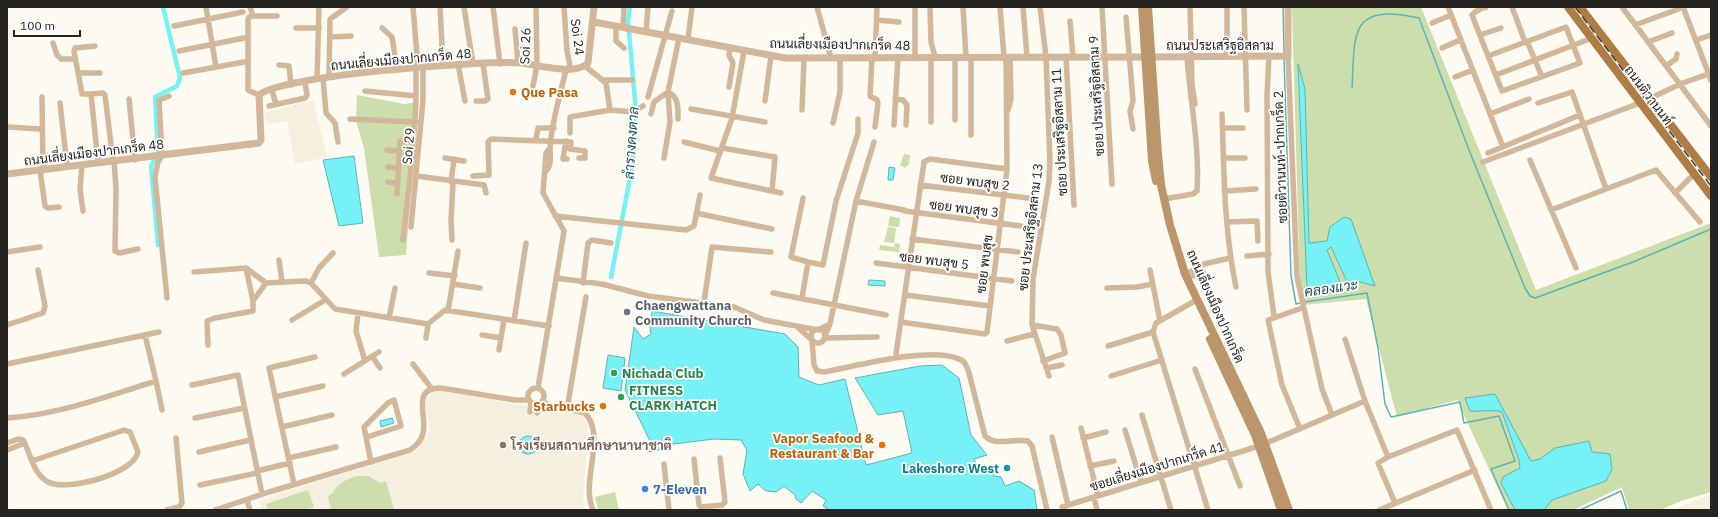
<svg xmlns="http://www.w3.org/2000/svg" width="1718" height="517" font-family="'IBM Plex Sans',Sarabun,sans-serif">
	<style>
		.built { fill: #f4efde }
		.green { fill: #ccdeac }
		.water { fill: #76f1f6; stroke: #5eb4b6 }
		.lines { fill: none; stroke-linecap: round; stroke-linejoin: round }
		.stream { stroke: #5eb4b6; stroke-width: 1.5 }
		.canal { stroke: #76f1f6; stroke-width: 4.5 }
		.minor { stroke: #d2b79a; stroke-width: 5.5 }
		.tertiary { stroke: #d2b79a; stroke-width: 7 }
		.secondary { stroke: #bd956a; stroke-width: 8 }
		.primary { stroke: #ad7d45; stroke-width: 8 }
		.rail { stroke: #3e3d39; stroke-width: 1.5; stroke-dasharray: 8 4; stroke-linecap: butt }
		.food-dot { fill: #e8710a; stroke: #fff; stroke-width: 1.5 }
		.worship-dot { fill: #6b7280; stroke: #fff; stroke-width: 1.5 }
		.leisure-dot { fill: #2e9e5b; stroke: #fff; stroke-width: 1.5 }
		.education-dot { fill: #8d6e63; stroke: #fff; stroke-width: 1.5 }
		.culture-dot { fill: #0f9aa8; stroke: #fff; stroke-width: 1.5 }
		.shop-dot { fill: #3f7fe0; stroke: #fff; stroke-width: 1.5 }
		.labels { text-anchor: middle; stroke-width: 3.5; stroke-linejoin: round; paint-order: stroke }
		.street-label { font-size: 13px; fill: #252421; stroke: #fff }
		.food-label { font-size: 13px; font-weight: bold; fill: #c56008; stroke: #fff; text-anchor: end }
		.worship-label { font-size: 13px; font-weight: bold; fill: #5b616d; stroke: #fff; text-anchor: start }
		.leisure-label { font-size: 13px; font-weight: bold; fill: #27864d; stroke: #fff; text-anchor: start }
		.education-label { font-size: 13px; font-weight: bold; fill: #785e54; stroke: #fff; text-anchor: start }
		.culture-label { font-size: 13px; font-weight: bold; fill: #0d838f; stroke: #fff; text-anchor: end }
		.shop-label { font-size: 13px; font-weight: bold; fill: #366cbe; stroke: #fff; text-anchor: start }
		.water-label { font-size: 14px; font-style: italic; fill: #184f51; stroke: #fff }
	</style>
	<rect width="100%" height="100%" fill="#fdfaf1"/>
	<path class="built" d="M313,100L327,157L295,164L287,121L267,124L264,113Z
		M437,390L583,416L588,427L583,500L585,510H262L259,501L313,483L415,452L430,431L425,402L426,397Z
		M1711,495V510H1672L1681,506Z"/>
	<path class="green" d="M1292,7H1421L1536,290L1711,223V492L1681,501L1660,510H1629L1622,487L1573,510H1508L1457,400L1397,417L1366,299L1303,305L1300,286Z
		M357,95L404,104L418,102L406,255L379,257L364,148L356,121Z
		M904,154L910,155L909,164L905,168L900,165Z
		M890,216L900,218L899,227L888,226Z
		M888,227L896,228L894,243L884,242Z
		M895,243L900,244L899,252L879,250L880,245L894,247Z
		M357,476H368L380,483L386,481L394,510H331L328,496L332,494C338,483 345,480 357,476Z
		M308,490L314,507L305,510H268L266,504Z
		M615,492L619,510H598L595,497Z"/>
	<path class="water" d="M1298,64L1305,89L1309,243L1327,241L1330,227L1344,217L1351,219L1375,286L1360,282H1347L1331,247L1327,250L1341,284L1319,292L1307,288Z
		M354,156L363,223L339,226L323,160Z
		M889,167L895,168L893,180H888Z
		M869,280L885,281V286L868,285Z
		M652,311L785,334L798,347L799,377L819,385L845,379L866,465L912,453L903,411L878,415L855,378L920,366L942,365L959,378L971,435L987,455L974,459L980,473L990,469L994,476L1001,477L1005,486L1019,481L1034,490L1037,510H829L823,506L826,500L812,491L801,503L795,498L796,496L784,486L776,492L766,491L758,484L750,491L743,474L747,450L741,440L714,439L674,444L665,443L659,450L647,452L645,444L651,443L625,390L634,327L643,339L651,334L650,329Z
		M608,355L625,358L621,391L603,388Z
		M1495,394L1531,461L1540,459L1555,448L1589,441L1592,452L1610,454L1612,469L1606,481L1552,500L1544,510H1515L1501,483L1503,477L1520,468L1519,460L1502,412C1492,409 1481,412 1470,411L1465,398Z
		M392,418L394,423L381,427L380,421Z
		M519 445a9 9 0 1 1 18 0a9 9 0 1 1-18 0Z"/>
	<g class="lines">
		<path class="stream" d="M1283,7L1284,53
			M1284,59L1291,276L1296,304L1301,303
			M1352,88C1355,32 1349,3 1419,18L1469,150L1525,288L1530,296L1535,298L1633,262L1711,229
			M1305,302L1367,293L1378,348L1385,404L1391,417L1460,402L1464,423L1499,416L1515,461L1491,469L1509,510
			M1580,510L1621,491L1627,510"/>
		<path class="canal" d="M158,245L151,166L158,153L155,97L177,86L180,78L163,7
			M611,277L633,162L635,101L628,21L630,7"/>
		<path class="minor" d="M206,7L216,67
			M250,7L253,16
			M413,7L418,68
			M440,7L443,65
			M464,7L473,64
			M493,7L500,64
			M564,7L567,51L571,70
			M817,7L831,58
			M930,7L931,42L935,57
			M963,7L966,57
			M1000,7L1004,57
			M1023,7L1027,57
			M1040,7L1046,57L1050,162L1049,181L1033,279L1032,325L1049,376
			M1102,7L1112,184
			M1190,7L1192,85L1195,104
			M1227,7V57
			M1244,7L1247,110
			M1448,7L1503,147
			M1484,7L1475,12L1472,15C1482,41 1492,66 1502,91L1580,63L1566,27L1488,56
			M1512,7L1525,42
			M1622,7L1711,126
			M1683,7L1711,80
			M1126,17L1133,101L1130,111L1133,129
			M877,20L899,22
			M1070,21L1073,57
			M1432,23L1451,15
			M1635,25L1684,7
			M174,26L243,12
			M616,26V41L624,48
			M623,27L624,7
			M296,28H319
			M382,28L392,37L397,70
			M515,29L518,63
			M646,32L648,7
			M1480,35L1501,28
			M330,37L351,36
			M688,39L692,7
			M1696,40L1711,35
			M1527,41L1542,77
			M1648,42L1672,33
			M53,43L57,55L61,59H75
			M95,46L75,48L74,51L82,94H91L98,162
			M1442,48L1460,40
			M179,51L244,38
			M744,51L732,118L711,178L781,193
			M1269,56L1267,95L1268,272L1274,316
			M1288,56L1297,277L1322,389L1332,415
			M915,57V7
			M955,57V120
			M1066,57L1074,205
			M872,58L870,96L877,100L878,103L875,127
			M875,58L877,7
			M458,64L465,101
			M279,65L289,66L291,85
			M585,66L606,83L610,110
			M1666,66L1676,59L1677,54
			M78,73H100
			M183,73L244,62
			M1496,75L1592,38
			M329,77L330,19L347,7
			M1455,77L1473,70
			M323,78L326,113L335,123L338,142
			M317,79L319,7
			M603,80H632
			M533,86L537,65L536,7
			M729,87L733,63L729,55L730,48
			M272,90L275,101L278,104
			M365,91L416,96V68
			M91,94L103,93L105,95L113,161
			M259,95L248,90V19L249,17L253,16H277
			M42,97L43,170
			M648,97L672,11
			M1651,98L1680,84L1711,73
			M129,99L135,160
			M895,99L903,100L907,105L906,125
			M476,101H485L488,99L483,64
			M765,101L771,56
			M60,103L67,166
			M1538,103L1572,92L1606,189
			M269,106L305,98L307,95L305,82
			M691,109L765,122
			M802,110L804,58
			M1008,110L1011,99L1010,57
			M651,114L654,102L668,92C679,97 678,108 678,119
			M1222,114C1224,172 1224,230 1236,287
			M1490,114L1529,99
			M350,119L416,122
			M931,122V57
			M833,123L840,92V58
			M894,125L898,57
			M7,127L41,129
			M1223,128H1243
			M570,133V117L610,110L633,112L643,106
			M971,135V57
			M536,139L538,128H554
			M566,141L563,159H567
			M684,142L720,151
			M874,142L856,201L830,324L824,338L877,337
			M722,148L775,157L772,191
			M387,150L399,151
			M1488,153L1580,115
			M445,158L464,161
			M664,158L670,122L668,92L679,38
			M1224,158H1245
			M1530,160L1576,268
			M114,161L116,188L115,251L119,253L138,249
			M1483,162L1640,103
			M82,165L80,189L83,211
			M388,167L398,168
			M40,170L45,206L48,208L59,207
			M546,171C552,165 550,156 550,147C552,121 560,95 566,70
			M417,176L484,185L486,193
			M473,176L489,175L488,142L491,139L571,142L570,149L585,151V158H579
			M388,182L397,183
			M451,182L454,159
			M920,185L1028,198
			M1224,191L1256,189
			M1675,193L1694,174
			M397,194L400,141L414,140
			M1164,199L1193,194L1197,191C1200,146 1190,101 1187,57
			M856,201L904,210
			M1551,210L1656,170L1700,222
			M905,211L1021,226
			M696,213L772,229
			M555,216L686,230L694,226L700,195
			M1227,222L1257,221L1258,241
			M411,227L423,100V67
			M912,239L1018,252
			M403,240C408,192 415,145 416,96
			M452,240L451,221L453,182
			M7,252L40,247
			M1247,256L1269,254
			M279,260L282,282
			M808,262L823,265L836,201L858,133V119
			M876,263L1012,281
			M1150,270L1160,321
			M194,272L246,268L266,283
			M429,273L455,276
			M1185,274L1201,267
			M556,278L602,284L648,296L734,307L764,320L818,330L830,324
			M1188,278L1203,271
			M311,283L319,268L333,253
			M583,283L588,243L592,240L611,243
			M453,284L480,288
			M1107,288L1137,287L1153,284
			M773,293L886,315
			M1208,294L1201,267L1204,264L1230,258
			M905,295L990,306
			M167,298L155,177L158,162L162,156L159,100L169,96
			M802,298L808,262L791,257L803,198
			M253,301L266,283L306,281L311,283L335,309L428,324L445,310L549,326
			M704,302L712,247L771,252
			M1193,302L1156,323L1153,332L1208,510
			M448,311L458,251
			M358,313L356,331L365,361
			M389,318L395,288
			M292,320L325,300
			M514,321L526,243
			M901,322L985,334L987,332L1007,169L1006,57
			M7,325L43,313L45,306L38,270
			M1032,325L1057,329L1061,335L1065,353L1043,361
			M796,326L812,340L814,365L817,371L824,372C857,366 930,346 959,359C966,361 967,368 969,373L985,436C996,447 1014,438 1028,441L1032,446L1047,510
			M811 336a7 7 0 1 1 14 0a7 7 0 1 1-14 0Z
			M145,335L156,381
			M482,335L501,338
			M426,338L428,324
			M1345,339L1365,401L1388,457L1457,430L1491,510
			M1007,341L1034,334
			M208,345L207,321L215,318L253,311V301L246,268
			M1108,346L1153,332
			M499,350L504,319
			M896,354L924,162L930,159L1007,169
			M372,356L380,368
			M7,364L159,332
			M413,364L432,389
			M1046,368L1062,365
			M1195,369L1240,486
			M344,374L379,352
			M1111,376L1162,360
			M192,385L238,375L262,494
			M528 396a8 8 0 1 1 16 0a8 8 0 1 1-16 0Z
			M538,388L564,231L543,193L546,153L550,148
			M275,397L323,386
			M542,401L550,406L585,413C607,436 580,481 593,510
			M567,409L586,297
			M530,412L531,402
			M537,413L539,404
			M1142,415L1171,510
			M7,418C58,415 107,396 156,381L162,410
			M195,418L244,408
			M282,427L332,415
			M1081,428L1098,496
			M1300,429L1282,385L1268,320L1302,308
			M1125,430L1141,482
			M367,437L401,426L394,400L388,403L364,427L371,462
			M1052,437L1068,505
			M1083,438L1106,432
			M7,443L18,439L23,440C31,454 33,474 48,482C66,492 134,474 138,452L130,432L124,430L32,461
			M1264,444L1365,401
			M7,450L25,443
			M199,452L250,440
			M1388,457L1378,463L1395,503
			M289,458L336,447
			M694,459L699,505L701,507L722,505L725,502L720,458
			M664,464L669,510
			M1090,466L1114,461
			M257,471L290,463
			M294,484L269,368L315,357
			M200,485L257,473
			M1094,497L1097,510
			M247,500L250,510
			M1062,507L1259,446
			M167,510L179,507L182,503L176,438
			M215,510L269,492L410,450C415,447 422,440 423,433C428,418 410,387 441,388L515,400H529
			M1379,510L1475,470"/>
		<path class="tertiary" d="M1484,7H1485
			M594,22L785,58L1145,57
			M1151,57L1288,56V7
			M7,174L259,143L261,140L259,95C282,75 483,60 521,63C538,65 576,76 588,63L594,7"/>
		<path class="secondary" d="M1142,7L1152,161L1156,181
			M1148,7L1158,154L1161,185L1170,225L1185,274L1261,433L1289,510
			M1210,339L1255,435L1281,510"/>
		<path class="primary" d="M1568,7L1711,196
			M1580,7L1711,177"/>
		<path class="rail" d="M1575,7L1711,186"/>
	</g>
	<g class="food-dot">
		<circle cx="513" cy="92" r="4"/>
		<circle cx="603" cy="406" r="4"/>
		<circle cx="882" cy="445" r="4"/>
	</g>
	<circle class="worship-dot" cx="627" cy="312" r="4"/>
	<g class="leisure-dot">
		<circle cx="614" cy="373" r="4"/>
		<circle cx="621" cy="397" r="4"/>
	</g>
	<circle class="education-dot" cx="503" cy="445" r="4"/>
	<circle class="culture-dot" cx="1007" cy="468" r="4"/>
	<circle class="shop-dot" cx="645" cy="489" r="4"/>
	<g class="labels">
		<g class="street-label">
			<text transform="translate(578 37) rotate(83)" y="5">Soi 24</text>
			<text transform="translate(840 44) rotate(1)" y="5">ถนนเลี่ยงเมืองปากเกร็ด 48</text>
			<text x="1220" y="50">ถนนประเสริฐอิสลาม</text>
			<text transform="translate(525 46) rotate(-88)" y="5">Soi 26</text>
			<text transform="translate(401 59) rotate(-5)" y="5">ถนนเลี่ยงเมืองปากเกร็ด 48</text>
			<text transform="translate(1649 95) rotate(53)" y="5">ถนนติวานนท์</text>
			<text transform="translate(1096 96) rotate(-93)" y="5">ซอย ประเสริฐอิสลาม 9</text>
			<text transform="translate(1059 132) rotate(-93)" y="5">ซอย ประเสริฐอิสลาม 11</text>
			<text transform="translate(408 146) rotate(-85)" y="5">Soi 29</text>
			<text transform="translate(94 152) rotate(-7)" y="5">ถนนเลี่ยงเมืองปากเกร็ด 48</text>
			<text transform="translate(1280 157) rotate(-92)" y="5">ซอยติวานนท์-ปากเกร็ด 2</text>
			<text transform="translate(975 181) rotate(7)" y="5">ซอย พบสุข 2</text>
			<text transform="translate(964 208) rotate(7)" y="5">ซอย พบสุข 3</text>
			<text transform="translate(1030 227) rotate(-83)" y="5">ซอย ประเสริฐอิสลาม 13</text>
			<text transform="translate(934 260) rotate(7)" y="5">ซอย พบสุข 5</text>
			<text transform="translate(984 264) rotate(-83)" y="5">ซอย พบสุข</text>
			<text transform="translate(1216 306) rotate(66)" y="5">ถนนเลี่ยงเมืองปากเกร็ด</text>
			<text transform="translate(1157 466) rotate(-17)" y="5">ซอยเลี่ยงเมืองปากเกร็ด 41</text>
		</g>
		<g class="food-label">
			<text x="521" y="97" text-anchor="start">Que Pasa</text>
			<text x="595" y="411">Starbucks</text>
			<text x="874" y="443">Vapor Seafood &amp;<tspan x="874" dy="15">Restaurant &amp; Bar</tspan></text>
		</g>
		<g class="worship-label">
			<text x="635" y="310">Chaengwattana<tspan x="635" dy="15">Community Church</tspan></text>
		</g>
		<g class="leisure-label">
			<text x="622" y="378">Nichada Club</text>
			<text x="629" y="395">FITNESS<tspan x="629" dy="15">CLARK HATCH</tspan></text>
		</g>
		<g class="education-label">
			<text x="511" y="450">โรงเรียนสถานศึกษานานาชาติ</text>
		</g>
		<g class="culture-label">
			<text x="999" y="473">Lakeshore West</text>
		</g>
		<g class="shop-label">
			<text x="653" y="494">7-Eleven</text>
		</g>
		<g class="water-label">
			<text transform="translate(631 143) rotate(-86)" y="5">ลำรางดงตาล</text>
			<text transform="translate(1331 288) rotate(-8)" y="5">คลองแวะ</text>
		</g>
	</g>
	<rect width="1718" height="517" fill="none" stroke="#252421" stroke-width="16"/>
	<path d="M14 30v6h66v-6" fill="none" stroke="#252421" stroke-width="2"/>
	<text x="20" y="30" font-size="12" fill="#252421" stroke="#ffffff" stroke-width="3" paint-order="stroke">100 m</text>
</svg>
